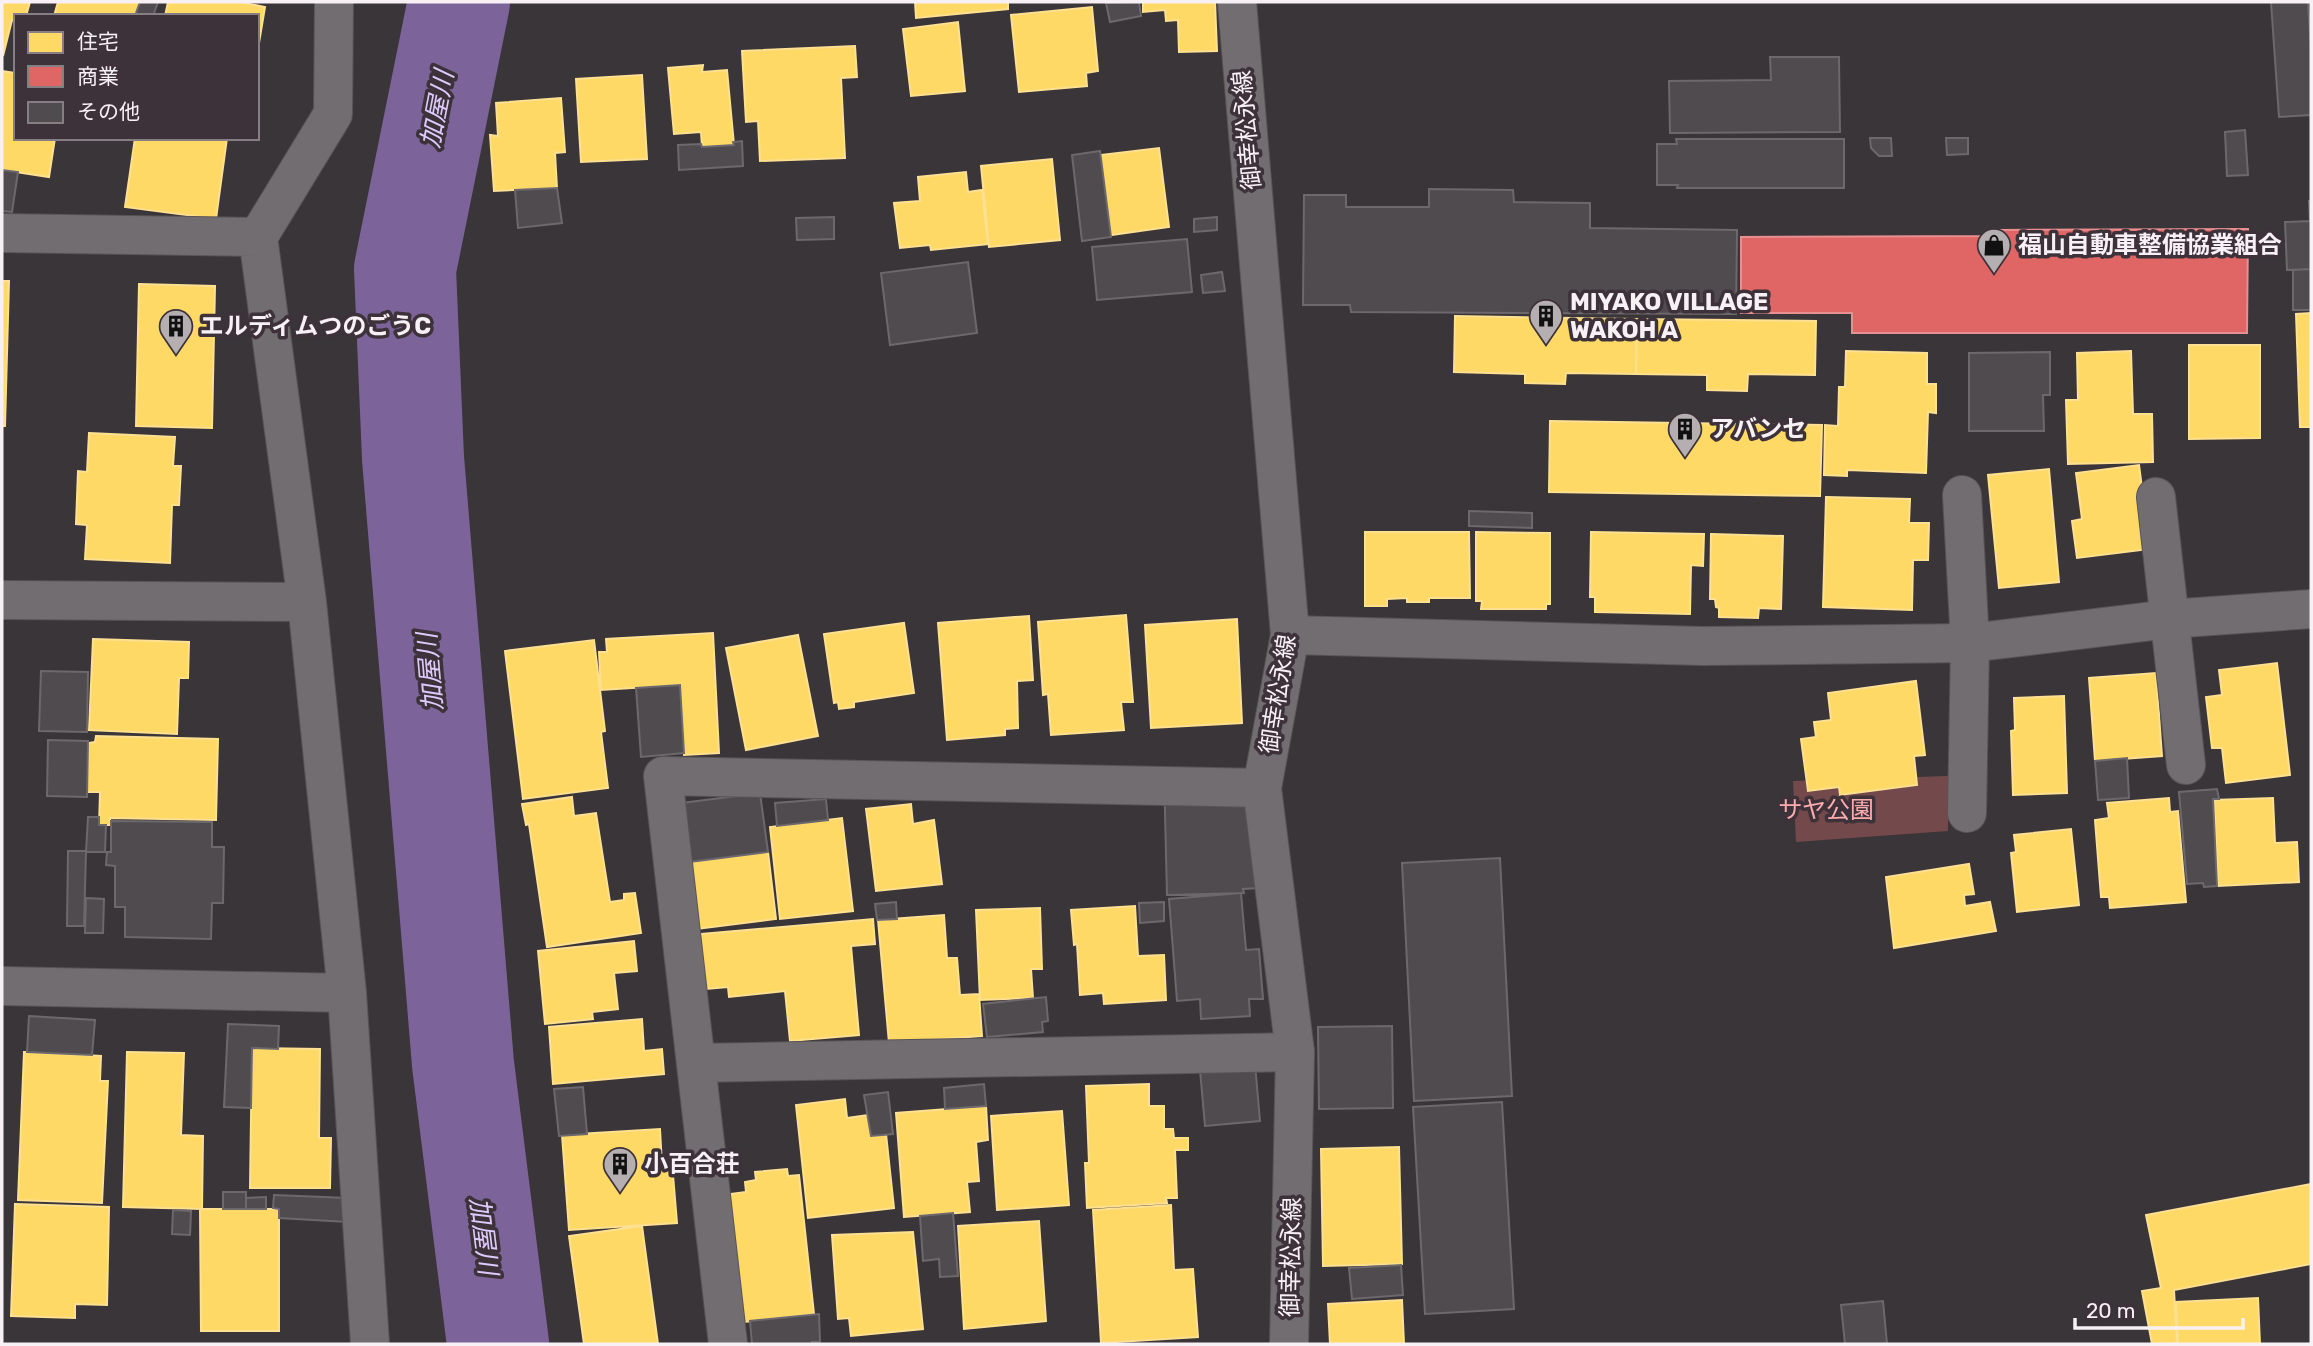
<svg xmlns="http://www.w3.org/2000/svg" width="2313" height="1346" font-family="Rubik,'Noto Sans JP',sans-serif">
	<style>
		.green { fill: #74494b }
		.homes { fill: #ffd966; stroke: #fde091; stroke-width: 2 }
		.shops { fill: #e06666; stroke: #e78f91; stroke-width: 2 }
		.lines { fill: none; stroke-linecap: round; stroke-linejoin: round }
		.river { stroke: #7c649a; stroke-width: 102 }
		.building { fill: #4f4b4f; stroke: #6c686c; stroke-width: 2 }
		.street-casing { stroke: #595456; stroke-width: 40 }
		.secondary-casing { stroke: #595456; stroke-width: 40 }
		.street { stroke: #726d70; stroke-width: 38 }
		.secondary { stroke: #726d70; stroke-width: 38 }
		.labels { text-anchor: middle; stroke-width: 7; stroke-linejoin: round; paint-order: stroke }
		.street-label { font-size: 24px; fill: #f7f0f4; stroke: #3d3239 }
		.poi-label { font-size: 24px; font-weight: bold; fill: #f7f0f4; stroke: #3d3239; text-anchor: start }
		.park-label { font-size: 24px; fill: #feabad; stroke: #3d3239 }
		.water-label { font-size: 26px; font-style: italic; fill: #dec9fd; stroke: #3d3239 }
	</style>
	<rect width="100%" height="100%" fill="#3a3538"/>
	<path class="green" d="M1948,776V831L1796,842L1793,781Z"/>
	<path class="homes" d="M2,2H30L26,16H16V21L12,20L3,56Z
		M58,2H140L135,16H54Z
		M168,2H240L265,7L257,55V16H165Z
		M915,2H1008V9L916,18Z
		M1143,2H1215L1217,51L1179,52L1178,20L1166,21L1165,10L1143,12Z
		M1092,7L1098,71L1086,73L1087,86L1019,92L1011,15Z
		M958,22L965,91L911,96L903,29Z
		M855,46L857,77L841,78L845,158L760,161L758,121L746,122L742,51Z
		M703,65L702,72L727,70L734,145L702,147L701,132L674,134L668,68Z
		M2,71L16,73V138H55L49,177L2,170Z
		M642,75L647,159L581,162L576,79Z
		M561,98L565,152L555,153L557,188L494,191L490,135L498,136L496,103Z
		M135,138H227L216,219L125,207Z
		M1159,148L1169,227L1111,235L1100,155Z
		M1052,159L1060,240L989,247L981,166Z
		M966,172L968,192L982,190L988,244L931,250L930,245L900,248L894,203L920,201L918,177Z
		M2,281H9L5,426H2Z
		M139,284L215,286L212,428L136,426Z
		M2311,313V427H2300L2296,314Z
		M1455,316L1637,319L1636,374L1566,373L1565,384L1525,383V374L1454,372Z
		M1637,319L1816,321L1815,375L1748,374L1747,391L1707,390V375L1636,374Z
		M2189,345H2260V438L2189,439Z
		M1846,351L1927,353V384H1936V413L1928,412L1926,473L1847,470V476L1824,475L1825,425L1838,426L1839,387H1845Z
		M2131,351L2133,414H2152L2153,462L2068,464L2066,400H2078L2077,353Z
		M1550,421L1822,425L1820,496L1549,492Z
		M89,433L175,437L173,466H181L179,505H172L170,563L85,559L87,525L76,524L78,471L87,472Z
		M2139,465L2150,549L2077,558L2072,521L2082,519L2076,473Z
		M2049,469L2059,582L1999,588L1988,475Z
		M1826,497L1910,499L1909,523H1929L1928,560H1913L1912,610L1823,607Z
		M1365,532H1469L1470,598H1429V602H1407V598L1387,599V606H1365Z
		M1476,532L1550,533V604H1546V609H1481L1482,601H1476Z
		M1591,532L1704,534L1703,566L1691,565L1690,614L1595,612V597H1590Z
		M1711,534L1783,536L1781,609L1759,608L1758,618L1719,617V608L1716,607L1715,599H1710Z
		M1126,615L1133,702H1121L1124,730L1051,735L1048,694L1043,695L1038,622Z
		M1029,616L1033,680L1017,681L1018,728L1005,729V735L947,740L938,623Z
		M1237,619L1242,723L1151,728L1145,625Z
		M904,623L914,693L854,702V707L839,709L838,702L834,703L824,634Z
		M713,633L719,753L684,755L680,685L601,690L599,652H607L606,639Z
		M798,635L818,736L746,750L726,648Z
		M93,639L189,642L188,678H179L177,734L89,730Z
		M594,640L605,731L601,732L608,788L523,799L505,651Z
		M2277,663L2290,775L2226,783L2222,748H2212L2206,697L2222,695L2219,670Z
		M2156,673L2162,756L2095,761L2089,678Z
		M1916,681L1925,755L1914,756L1917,785L1840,795L1839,787L1808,791L1801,739L1816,737L1814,722L1831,720L1828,693Z
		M2064,696L2067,793L2013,795L2011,731L2015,730L2014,698Z
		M96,736L218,739L216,820L110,818V825H99L100,792H87L88,743L95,742Z
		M572,797L574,816L596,813L610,902L624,900V894L635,893L641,933L547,947L529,824L526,825L522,804Z
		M2169,798L2170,812L2178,811L2186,902L2110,908L2109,897H2101L2095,820L2109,818L2107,803Z
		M2273,798L2275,843L2297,842L2299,882L2218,886L2214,800Z
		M911,804L913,824L934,820L942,884L876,891L866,809Z
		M842,818L853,911L780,919L770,827Z
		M2071,829L2079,905L2017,912L2011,853L2016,852L2014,835Z
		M768,852L776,919L689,930L681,863Z
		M1969,864L1974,894L1964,895L1965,906L1990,902L1996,931L1894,948L1886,877Z
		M1135,906L1138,956L1164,955L1166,1000L1104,1004L1103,993L1080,995L1077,944L1074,945L1071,910Z
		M1040,908L1042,969H1031L1033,998L980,1000L976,910Z
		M944,915L947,958H957L960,995L979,994L982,1036L889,1043L878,920Z
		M873,919L875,944L851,946L859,1035L790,1041L785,991L729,997L728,987L695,990L690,935Z
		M634,941L637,971L614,973L618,1009L592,1012L593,1019L545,1024L538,951Z
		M642,1019L644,1051L662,1049L664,1074L553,1084L549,1027Z
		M252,1048L320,1049L319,1138H331L330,1188H250Z
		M24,1052L101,1056L100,1081H108L102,1203L18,1200Z
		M127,1052L184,1053L181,1135L203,1136L202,1209L123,1207Z
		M1149,1084V1106H1164V1129H1173L1174,1138H1188V1150H1175L1177,1198H1166L1167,1203L1087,1208L1085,1163H1089L1086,1086Z
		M845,1099L847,1118L869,1115L871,1136L886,1134L894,1208L808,1218L796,1105Z
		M986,1106L988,1140L976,1142L979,1181L967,1182L970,1212L904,1217L896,1113Z
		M1062,1111L1069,1205L997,1210L991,1116Z
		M660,1129L662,1165L672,1163L677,1223L569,1230L562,1135Z
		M1399,1147L1402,1264L1323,1266L1321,1149Z
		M787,1169L788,1176L799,1175L814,1314L736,1323L722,1195L746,1192L745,1182L756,1180L755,1172Z
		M2311,1184V1264L2174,1290L2177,1343L2152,1344L2142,1291L2161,1288L2146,1215Z
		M15,1204L109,1207L107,1305L75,1304V1318L11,1316Z
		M1171,1205L1174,1270L1193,1269L1198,1337L1101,1343L1093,1210Z
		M200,1209H279V1331H201Z
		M1039,1221L1046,1321L964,1329L958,1226Z
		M642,1226L658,1344H584L569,1236Z
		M913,1232L923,1329L851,1336L849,1318L838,1319L832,1235Z
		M2258,1298L2260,1344H2178L2176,1302Z
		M1402,1300L1404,1344H1330L1328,1304Z"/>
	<path class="shops" d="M2248,229L2247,333H1852V313H1741V237L1995,236V230Z"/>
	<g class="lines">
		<path class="river" d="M459,2L405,269L413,458L463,1064L498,1344"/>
	</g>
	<path class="building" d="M140,2H158L153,16H135Z
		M1139,2L1141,16L1110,22L1106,3Z
		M2271,2H2308L2311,49V115L2279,117Z
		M1770,57H1839L1840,132L1670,133L1669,81L1771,80Z
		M2245,130L2248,175L2227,176L2225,132Z
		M1870,138H1891L1892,156H1879L1871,148Z
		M1946,138H1968V154L1947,155Z
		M1676,139H1844V188H1677L1678,185H1657V144H1677Z
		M742,141L743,166L679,170L678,145L701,144L702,147L734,145L733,142Z
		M1100,151L1111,237L1082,241L1072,155Z
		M2,170L18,172L12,212L2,211Z
		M557,188L562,223L518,228L515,190Z
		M1429,189L1513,190L1514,202L1590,203V228L1737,230L1736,314L1351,312L1350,305H1303L1304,195H1346V207H1429Z
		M2309,201H2311V269L2287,270L2285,222L2310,221Z
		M834,217V239L797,240L796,218Z
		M1217,217V230L1194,232V219Z
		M1187,239L1192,292L1097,300L1092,247Z
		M968,262L977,333L890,345L881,273Z
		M2311,269V310H2293V270Z
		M1222,272L1225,291L1203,293L1201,275Z
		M2050,352V395H2043L2044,431H1969V353Z
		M1469,511L1532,513V528L1469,526Z
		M41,671L88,672L87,732L39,731Z
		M680,685L684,753L641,757L636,688Z
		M48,740L88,741L87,797L47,796Z
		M2127,758L2129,798L2098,800L2095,761Z
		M1164,772L1256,794L1259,888L1243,889L1244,893L1167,895Z
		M2217,789L2219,799H2213L2217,886L2204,887L2203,883L2187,884L2179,792Z
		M760,793L768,852L681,863L682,803Z
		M826,799L828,820L777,826L775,803Z
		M88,817H99V825H106L105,852H86Z
		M111,821L212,822V847H224L223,903H212L211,939L125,937V907H115V866L106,865L107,852H111Z
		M68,851H86L84,926H67Z
		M1500,858L1512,1096L1414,1101L1402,863Z
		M1241,893L1246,950L1259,949L1263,999H1249L1250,1016L1201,1019L1200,999L1177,1001L1169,899Z
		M86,898L104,899L103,933H85Z
		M896,902L897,919L877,920L875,904Z
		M1164,902V921L1140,923L1139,903Z
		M1046,997L1048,1021L1042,1022L1043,1032L987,1037L983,1004Z
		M29,1016L95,1020L92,1055L27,1052Z
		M228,1024L279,1026L278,1049L252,1048L251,1108L224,1107Z
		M1392,1026L1393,1108L1319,1109L1318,1027Z
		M1255,1064L1260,1121L1205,1126L1200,1070Z
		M984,1084L986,1106L945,1109L944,1088Z
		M583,1087L587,1134L559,1136L554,1089Z
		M888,1092L893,1134L871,1136L864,1095Z
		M1502,1102L1514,1309L1425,1314L1413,1107Z
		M223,1192H246V1209H223Z
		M274,1195L348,1198L347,1222L279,1218V1209L273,1208Z
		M266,1197V1209H246V1198Z
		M173,1210L191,1211L190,1235L172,1234Z
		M953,1213L958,1276L940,1277L939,1259L923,1261L920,1216Z
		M1401,1265L1403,1295L1352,1299L1349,1268Z
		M1883,1301L1887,1344H1845L1841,1305Z
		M819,1314L820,1342H812V1344H752L750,1321Z"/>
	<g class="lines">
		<defs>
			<path id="street" d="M334,2L333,114L258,237L307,602L347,993L370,1344
				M2,233L258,237
				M1962,495L1970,643L1967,813
				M2156,497L2186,765
				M2,600L307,602
				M1290,635L1703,646L1970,643L2169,619L2311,609
				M2,986L347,993
				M697,1063L1295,1052
				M728,1344L663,776L1262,788"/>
			<path id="secondary" d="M1237,2L1290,635L1262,788L1295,1052L1289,1344"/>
		</defs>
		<use href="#street" class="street-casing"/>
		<use href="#secondary" class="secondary-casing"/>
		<use href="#street" class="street"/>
		<use href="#secondary" class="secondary"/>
	</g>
	<defs>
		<symbol id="shop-pin" viewBox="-11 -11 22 30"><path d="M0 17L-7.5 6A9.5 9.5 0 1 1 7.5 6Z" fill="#b5afb2" stroke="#3d3239"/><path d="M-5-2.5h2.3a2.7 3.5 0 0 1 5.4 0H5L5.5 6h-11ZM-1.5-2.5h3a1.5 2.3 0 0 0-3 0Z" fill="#111"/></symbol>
		<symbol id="building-pin" viewBox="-11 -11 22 30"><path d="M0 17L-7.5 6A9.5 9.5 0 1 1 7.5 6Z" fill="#b5afb2" stroke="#3d3239"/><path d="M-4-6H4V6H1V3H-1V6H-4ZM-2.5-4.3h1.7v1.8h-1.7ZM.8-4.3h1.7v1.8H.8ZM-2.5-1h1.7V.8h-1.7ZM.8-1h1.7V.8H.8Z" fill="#111"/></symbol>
	</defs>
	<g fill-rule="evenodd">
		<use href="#shop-pin" x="1975" y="226" width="38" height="52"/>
		<use href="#building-pin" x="1527" y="297" width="38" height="52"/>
		<use href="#building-pin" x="157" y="307" width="38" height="52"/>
		<use href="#building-pin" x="1666" y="410" width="38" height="52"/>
		<use href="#building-pin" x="601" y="1145" width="38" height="52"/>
	</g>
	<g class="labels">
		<g class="street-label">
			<text transform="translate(1247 130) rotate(-95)" y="8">御幸松永線</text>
			<text transform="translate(1278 694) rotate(-81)" y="8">御幸松永線</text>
			<text transform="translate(1291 1257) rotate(-89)" y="8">御幸松永線</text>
		</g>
		<g class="poi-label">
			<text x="2018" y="253">福山自動車整備協業組合</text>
			<text x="1570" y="310">MIYAKO VILLAGE<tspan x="1570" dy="28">WAKOH A</tspan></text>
			<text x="200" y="334">エルディムつのごうC</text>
			<text x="1710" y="437">アバンセ</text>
			<text x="644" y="1172">小百合荘</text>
		</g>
		<g class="park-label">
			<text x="1826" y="818">サヤ公園</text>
		</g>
		<g class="water-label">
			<text transform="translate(437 109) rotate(-79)" y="9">加屋川</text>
			<text transform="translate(430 672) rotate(-95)" y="9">加屋川</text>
			<text transform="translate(484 1236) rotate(83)" y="9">加屋川</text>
		</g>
	</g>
	<rect width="2313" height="1346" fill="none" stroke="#f7f0f4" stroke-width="7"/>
	<rect x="14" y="14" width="245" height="126" fill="#3d3239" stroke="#877e84" stroke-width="2"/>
	<rect x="28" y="32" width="35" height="21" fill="#ffd966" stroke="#877e84" stroke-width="2"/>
	<text x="77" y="49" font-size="21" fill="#f7f0f4">住宅</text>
	<rect x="28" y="66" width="35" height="21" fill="#e06666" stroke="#877e84" stroke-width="2"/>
	<text x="77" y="84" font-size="21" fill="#f7f0f4">商業</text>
	<rect x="28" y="102" width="35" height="21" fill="#4f4b4f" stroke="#877e84" stroke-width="2"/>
	<text x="77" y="119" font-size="21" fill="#f7f0f4">その他</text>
	<path d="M2075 1318v10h168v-10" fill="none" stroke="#f7f0f4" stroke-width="3.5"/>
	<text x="2086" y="1318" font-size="21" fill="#f7f0f4" stroke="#3d3239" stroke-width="5" paint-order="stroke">20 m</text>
</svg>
